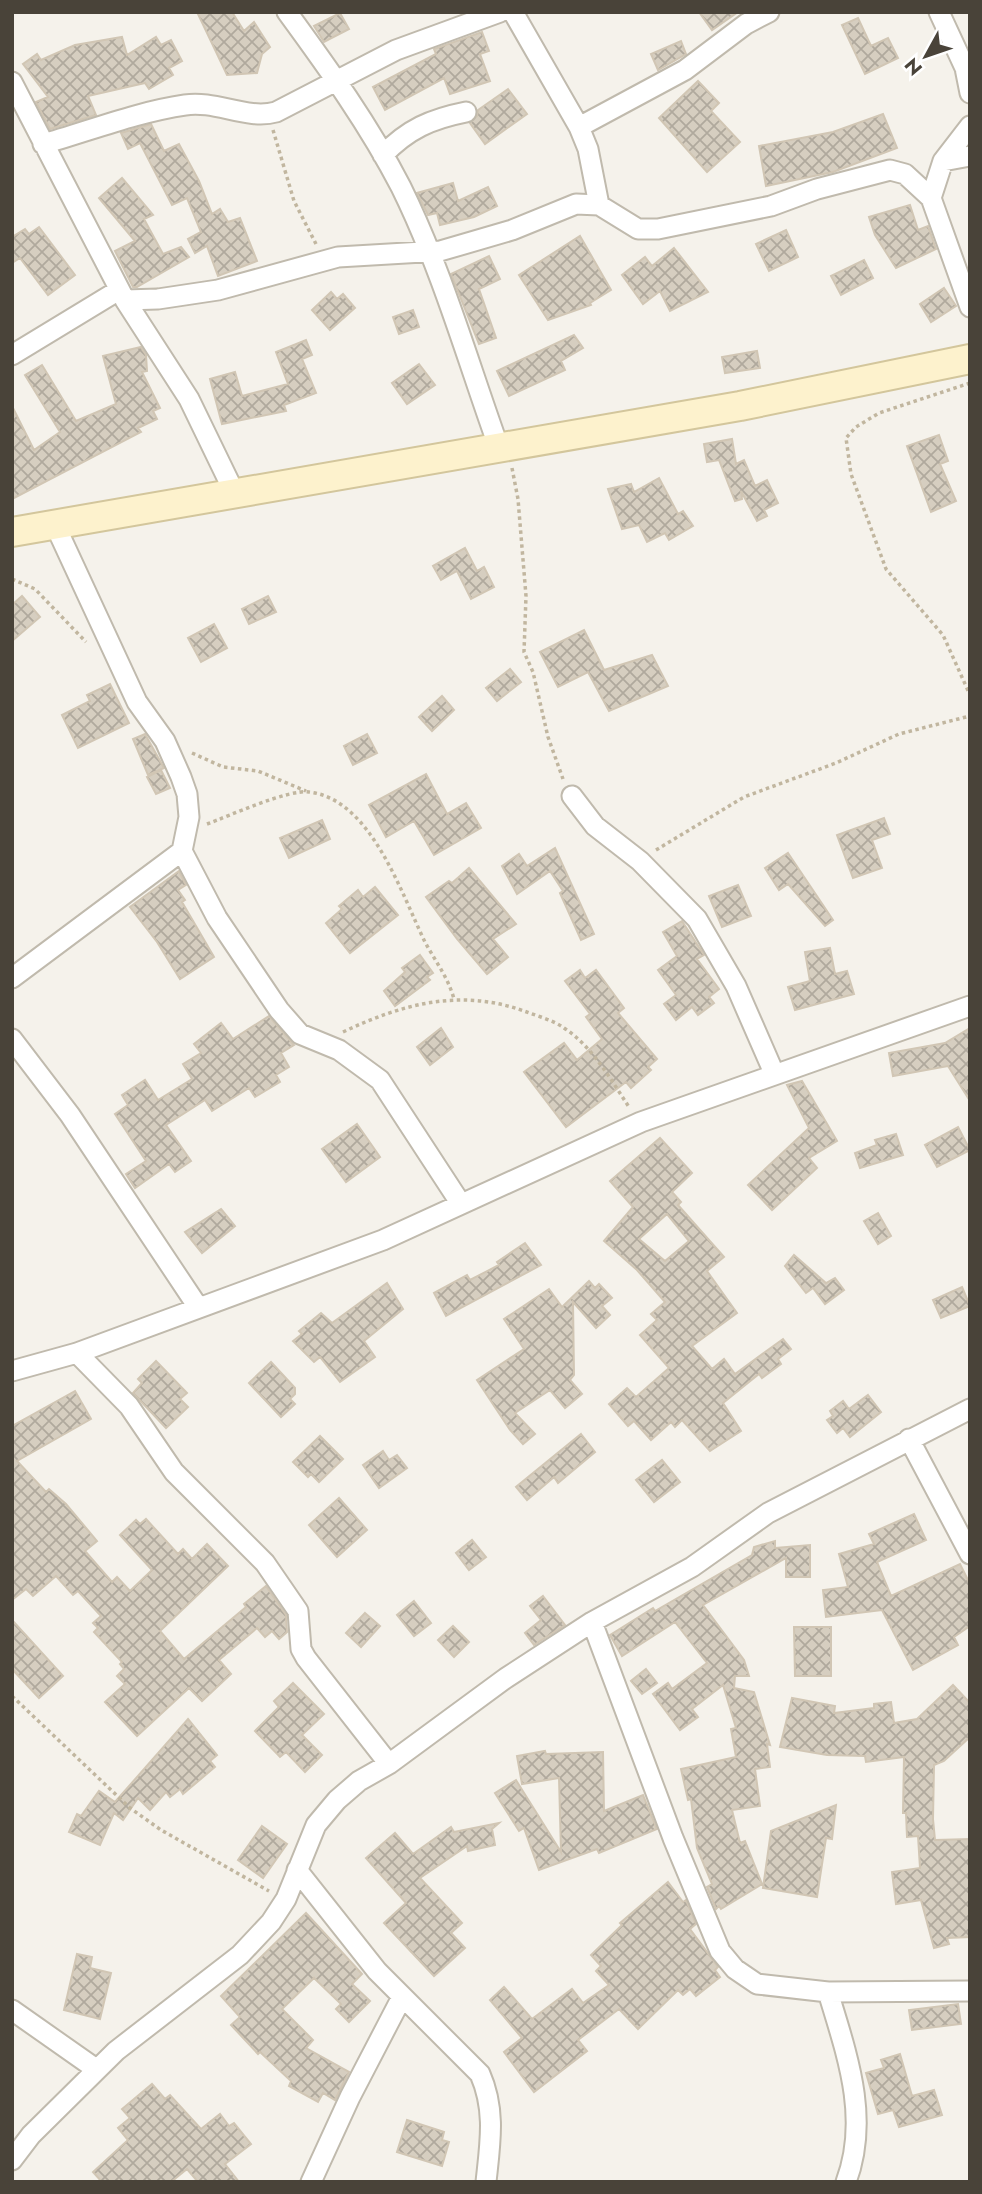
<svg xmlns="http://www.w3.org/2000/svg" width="982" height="2194" font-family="Jost,sans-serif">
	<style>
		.building { fill: url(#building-cross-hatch); stroke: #d1c6b4; stroke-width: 2; fill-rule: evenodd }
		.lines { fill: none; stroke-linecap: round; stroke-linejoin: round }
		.minor-casing { stroke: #c0baad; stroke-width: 23 }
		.secondary-casing { stroke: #d3c69c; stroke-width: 32 }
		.path { stroke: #c1b69f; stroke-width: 3.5; stroke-dasharray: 3.5 3.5; stroke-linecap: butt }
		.minor { stroke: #fff; stroke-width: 19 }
		.secondary { stroke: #fdf2cd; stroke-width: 28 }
	</style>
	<defs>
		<pattern id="building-cross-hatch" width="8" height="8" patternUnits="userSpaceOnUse" patternTransform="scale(1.75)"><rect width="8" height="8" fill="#d6cec0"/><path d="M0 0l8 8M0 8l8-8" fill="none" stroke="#b0a99d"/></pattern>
	</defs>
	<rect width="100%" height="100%" fill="#f5f2eb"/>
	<path class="building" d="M197,12H232L244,31L254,22L270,47L262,54L257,73L227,75Z
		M699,12H738L712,30Z
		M340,13L349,29L324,42L314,26Z
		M858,18L871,46L888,38L898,58L865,74L842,25Z
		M482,32L489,51L480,54L490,81L450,94L444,78L385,110L373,87L436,54L434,49Z
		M122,37L127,55L156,37L161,45L171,40L182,61L169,68L173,75L149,89L145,83L88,96L96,115L50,129L36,102L48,97L23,64L37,54L41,60L75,45Z
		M681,41L686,54L658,70L651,54Z
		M698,81L719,103L711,111L740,142L707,172L659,118Z
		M508,89L527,114L485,144L470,123L477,116L478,110Z
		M883,114L897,148L833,172L766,186L759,146L833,132Z
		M151,124L164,151L179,144L199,181L212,214L220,209L228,222L240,218L257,261L218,276L207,246L195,253L188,239L201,232L187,198L172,205L140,143L128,149L121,133Z
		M122,178L153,215L144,219L163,254L181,247L189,257L137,287H133L115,251L135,241L99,198Z
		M453,183L458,201L488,187L497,206L474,217L440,225L437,213L428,215L417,193Z
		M910,205L918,230L928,226L936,249L896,268L875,235L869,217Z
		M39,227L75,275L48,295L20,258L12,263V237L25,229L29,234Z
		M786,230L798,257L769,271L756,244Z
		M580,236L611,290L590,303L591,305L548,320L519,275Z
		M674,248L708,292L670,311L660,291L643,304L622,275L645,257L652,266Z
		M489,256L500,279L479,289L496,338L479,344L451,274Z
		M864,260L873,278L841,295L831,276Z
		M944,288L956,306L931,322L920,304Z
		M331,292L337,299L343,294L355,308L330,330L312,310Z
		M413,310L419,327L399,334L393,317Z
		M574,335L583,348L561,361L565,370L509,396L497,371Z
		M306,340L312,355L302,359L316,393L284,405L286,411L222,424L210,379L235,372L242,396L288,384L276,352Z
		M141,347L146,355L147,371L142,372L160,408L153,411L157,419L138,428L141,432L12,499V406L34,450L60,432L25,375L42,365L76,421L116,404L103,356Z
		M757,351L760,368L725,373L722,357Z
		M419,364L435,385L407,404L392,383Z
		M939,435L948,461L940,464L956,501L931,512L907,446Z
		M732,439L736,464L744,460L755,486L767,480L778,503L764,510L767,516L757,521L741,491L742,499L735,501L719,460L707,462L704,444Z
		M659,478L678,514L683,511L693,526L669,540L665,533L647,542L639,525L622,529L608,489L631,484L634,492Z
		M465,548L477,571L484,567L494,587L471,599L457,571L441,580L433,566Z
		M22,596L40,617L12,641V605Z
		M268,596L276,612L249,624L242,609Z
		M214,624L227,648L201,662L188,638Z
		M584,630L604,670L652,655L668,686L609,711L588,672L558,687L540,652Z
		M510,669L521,682L497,701L486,688Z
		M110,684L129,723L78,748L62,715L90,701L87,695Z
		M442,696L454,710L432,731L419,717Z
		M145,734L164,768L148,775L133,739Z
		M367,734L377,753L353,765L344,746Z
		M161,770L170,788L156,794L147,777Z
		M426,774L447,814L466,803L481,828L434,855L414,821L386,837L369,805Z
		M884,818L890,834L872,840L882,868L853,878L837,835Z
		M322,820L330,839L289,858L280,838Z
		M555,848L594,934L581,940L560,893L563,891L550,871L517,894L502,866L519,854L527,866Z
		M788,853L833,920L825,926L788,884L779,890L765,868Z
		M469,868L516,924L493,939L508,957L487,974L457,939L426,897L449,881L452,883Z
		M179,871L186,885L178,890L185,900L182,902L214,957L180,979L157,942L130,907Z
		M738,885L751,916L722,927L709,896Z
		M375,887L398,915L350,953L326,923L342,909L339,906L358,890L363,897Z
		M682,921L704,955L697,959L719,989L709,997L714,1003L698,1015L692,1007L676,1020L664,1004L676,995L658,970L677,956L663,932Z
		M830,948L835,974L847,971L854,994L795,1010L788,987L810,981L805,952Z
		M420,955L433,973L427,977L430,980L395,1006L384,991L405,972L402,968Z
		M580,970L585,978L596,970L624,1008L618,1013L657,1059L648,1067L651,1070L631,1088L626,1082L566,1127L524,1072L564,1043L577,1060L602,1039L586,1017L590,1014L565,981Z
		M269,1016L294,1045L281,1053L289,1067L276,1075L280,1082L255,1097L249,1088L212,1111L205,1100L166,1125L191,1161L175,1172L169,1164L135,1188L126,1174L146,1161L115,1114L128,1105L122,1095L145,1080L158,1100L192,1079L183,1064L201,1053L194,1044L221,1023L233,1039Z
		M441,1028L453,1047L430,1065L417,1047Z
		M970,1028V1101L948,1066L893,1076L889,1053L945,1043Z
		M802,1081L837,1141L809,1158L817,1168L772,1210L748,1185L809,1128L787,1085Z
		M357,1124L380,1157L346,1182L322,1149Z
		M958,1127L970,1150L937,1167L925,1145Z
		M896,1134L903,1155L860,1168L855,1153L877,1145L875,1140Z
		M660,1138L692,1173L672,1192L681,1202L678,1205L724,1257L707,1271L737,1313L692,1346L712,1369L724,1359L735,1374L783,1339L791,1349L778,1359L781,1364L762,1378L759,1374L723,1403L741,1431L710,1451L682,1420L675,1427L671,1422L651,1440L634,1421L628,1426L609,1404L627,1388L636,1397L669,1368L640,1335L657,1320L651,1314L665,1302L637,1270L604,1241L633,1207L610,1181ZM667,1214L689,1241L665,1261L639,1239Z
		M221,1209L235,1226L202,1253L185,1232Z
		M878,1213L891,1236L878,1244L864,1221Z
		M525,1243L541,1265L446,1316L434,1293L467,1275L470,1280L499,1265L497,1262Z
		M794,1255L826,1283L835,1278L844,1290L825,1304L813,1288L806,1293L785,1266Z
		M589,1281L595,1288L599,1284L612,1298L602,1306L610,1315L596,1328L573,1302L574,1375L570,1380L582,1394L565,1408L550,1390L515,1413L535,1434L523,1444L510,1430L477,1380L524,1349L504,1319L549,1289L562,1307Z
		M387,1283L403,1309L364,1341L375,1357L340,1382L320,1357L314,1362L293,1341L302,1334L299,1331L321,1313L332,1323Z
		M962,1287L970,1306L941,1318L933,1300Z
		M156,1361L187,1393L180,1399L188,1407L166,1428L133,1393L142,1383L138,1379Z
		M271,1362L295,1388V1394L290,1399L295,1404L281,1417L249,1383Z
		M75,1391L91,1419L17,1461L46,1492L49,1489L66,1504L97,1541L85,1551L112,1582L117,1577L130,1591L152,1570L120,1535L136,1520L140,1524L146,1519L178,1554L183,1549L192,1559L207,1544L228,1566L160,1631L184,1659L246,1607L244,1604L266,1586L286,1615L287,1632L279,1639L272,1631L265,1637L257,1628L219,1660L231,1674L202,1701L189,1688L137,1736L105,1702L125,1684L117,1676L124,1669L120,1664L122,1662L94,1632L98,1628L93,1623L101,1616L78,1591L73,1595L56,1576L33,1596L26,1589L12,1600V1426Z
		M868,1395L881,1412L850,1437L843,1428L837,1433L827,1420L833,1416L830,1411L843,1401L849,1409Z
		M581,1434L595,1452L558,1483L554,1477L527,1500L516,1487Z
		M320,1436L343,1459L319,1482L311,1474L308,1477L293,1462Z
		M383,1451L389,1460L397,1455L407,1468L379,1488L363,1465Z
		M662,1460L680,1482L654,1502L636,1480Z
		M339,1498L367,1530L337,1557L309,1525Z
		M914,1514L926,1540L877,1562L891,1596L960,1564L970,1584V1626L954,1637L958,1645L913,1670L882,1610L826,1617L823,1590L848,1587L839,1554L874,1544L869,1534Z
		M472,1540L486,1557L469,1570L456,1553Z
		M775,1541V1548L810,1545V1577H786V1558L703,1605L744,1660L749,1676H735L734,1688L754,1692L770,1745L767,1744L770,1767L755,1769L760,1806L732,1810L740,1843L745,1841L762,1884L721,1909L719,1906L716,1909L707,1887L712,1884L697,1848L691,1799L688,1800L681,1769L736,1757L731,1729L736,1728L723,1685L692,1709L698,1717L680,1730L653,1694L668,1683L672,1689L707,1663L675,1622L622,1656L610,1635L653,1608L655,1611L752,1555L754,1547Z
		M543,1596L565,1625L534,1645L525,1633L541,1620L530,1606Z
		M414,1601L431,1623L414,1636L397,1615Z
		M365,1613L380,1626L361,1647L346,1633Z
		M12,1620L63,1676L39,1698L12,1669Z
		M453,1626L469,1642L454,1657L438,1640Z
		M794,1627H831V1676H795Z
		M646,1669L657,1683L642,1694L631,1681Z
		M293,1683L324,1714L302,1735L322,1755L305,1772L286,1752L280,1757L255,1731L279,1707L274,1701Z
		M953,1685L970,1703V1737L944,1761L934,1765L933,1819L935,1840L970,1839V1937L947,1938L949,1944L934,1948L921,1900L896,1904L892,1872L920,1868L918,1836L907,1837L906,1813H903L904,1757L866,1762L865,1756L827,1755L780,1747L792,1698L835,1706L834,1713L874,1708V1704L891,1702L894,1723L917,1719Z
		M188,1719L217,1755L210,1761L215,1767L183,1794L180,1789L170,1797L166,1792L150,1810L138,1798L123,1820L114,1813L100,1845L69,1832L77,1814L81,1816L99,1791L115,1802Z
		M545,1751L546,1754L603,1752L604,1811L643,1795L657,1829L599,1853L597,1849L539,1870L524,1828L519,1831L495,1793L516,1780L561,1852L559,1778L522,1784L517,1756Z
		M836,1805L832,1839L826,1838L817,1897L763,1888L771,1831Z
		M499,1823L492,1829L495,1845L468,1851L467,1846L420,1878L462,1923L451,1933L465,1948L434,1976L384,1923L406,1903L366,1858L395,1833L413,1854L451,1827L454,1832Z
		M262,1826L287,1844L263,1878L238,1860Z
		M668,1882L683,1902L686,1900L696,1924L690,1929L718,1967L715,1970L720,1977L696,1996L690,1989L683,1995L678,1990L638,2029L619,2009L578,2040L587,2051L534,2092L504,2052L522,2038L490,2000L504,1987L532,2019L572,1989L583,2003L609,1985L596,1971L601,1966L591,1955L622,1925L620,1923Z
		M306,1913L362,1974L352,1984L370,2001L349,2022L336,2009L341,2004L314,1978L282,2009L313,2040L306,2048L349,2072L335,2100L323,2093L318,2102L289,2086L291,2081L260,2052L258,2054L231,2025L240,2017L221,1996Z
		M77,1954L92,1957L90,1968L111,1973L100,2019L64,2010Z
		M958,2004L961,2024L912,2030L909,2010Z
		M900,2054L912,2096L934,2090L942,2115L899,2127L893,2110L878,2114L866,2073L884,2068L881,2060Z
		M152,2084L165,2099L170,2095L201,2129L220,2114L229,2126L234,2123L251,2144L225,2164L239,2182H198L187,2169L171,2182H102L93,2172L128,2140L118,2128L130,2118L122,2109Z
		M407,2120L444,2132L442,2140L449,2142L442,2166L397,2152Z"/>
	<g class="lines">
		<defs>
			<path id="minor" d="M287,12C328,68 369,125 401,187C442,270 468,362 499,448
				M513,12L579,127L588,149L599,205
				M939,12L965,68L970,93
				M12,82L125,300L189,399L235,494
				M579,127L685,70L746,24L769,12
				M43,144C89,131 137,112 185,105C215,100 247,120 276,112L396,50L500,12
				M383,155C408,129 431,119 466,112
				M943,161L970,156
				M931,198L943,161L970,126
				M125,300L158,299L218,290L338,257L440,251L512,230L576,204L599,205L638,229H658L771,206L817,189L890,170L905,174L931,198L970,307
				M12,355L119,290
				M572,796L595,826L640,861L697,919L736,986L774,1073
				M182,851L217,918L279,1010L300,1034L339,1050L380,1080L461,1204
				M12,978L182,851L189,817L187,794L181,777L165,741L137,702L55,525
				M12,1039L70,1115L198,1307
				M77,1353L129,1406L174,1472L265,1563L298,1611L301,1649L306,1658L389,1764
				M12,1371L77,1353L383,1240L641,1122L970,1006
				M909,1439L970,1554
				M592,1622L673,1838L720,1951L735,1969L757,1984L828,1992L970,1991
				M297,1870L377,1971L480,2074C496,2110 490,2144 486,2182
				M828,1992C847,2055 870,2118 846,2182
				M12,2010L96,2069
				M12,2160L31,2135L116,2051L240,1955L271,1922L286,1899L316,1825L337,1800L359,1781L389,1764L506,1678L592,1622L692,1567L768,1513L970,1409
				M311,2182L350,2097L402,1997"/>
			<path id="secondary" d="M12,532L740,406L970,359"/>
		</defs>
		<use href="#minor" class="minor-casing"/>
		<use href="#secondary" class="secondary-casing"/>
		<path class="path" d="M273,130L294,201L316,244
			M970,383L879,413L856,427L846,438L851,474L886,569L943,635L970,695
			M512,468L518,499L526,596L524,652L533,672L548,737L563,779
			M12,579L35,589L86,642
			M192,753L223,767L258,771L306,791
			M207,824C229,816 288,789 309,792C371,799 401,893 425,942C435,961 448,977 454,999
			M656,850L744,797L836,763L899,734L970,716
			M343,1032C402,1004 460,988 524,1011C537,1016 553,1020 564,1028C592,1046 611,1080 629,1107
			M12,1696L130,1808L161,1830L269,1891"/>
		<use href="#minor" class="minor"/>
		<use href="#secondary" class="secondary"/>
	</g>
	<rect width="982" height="2194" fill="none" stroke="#494339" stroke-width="28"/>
	<g transform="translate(926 56) rotate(230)" stroke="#ffffff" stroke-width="5" paint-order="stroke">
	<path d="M0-5L12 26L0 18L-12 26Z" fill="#494339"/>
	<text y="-10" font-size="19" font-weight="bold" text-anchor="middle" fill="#494339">N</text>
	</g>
</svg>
